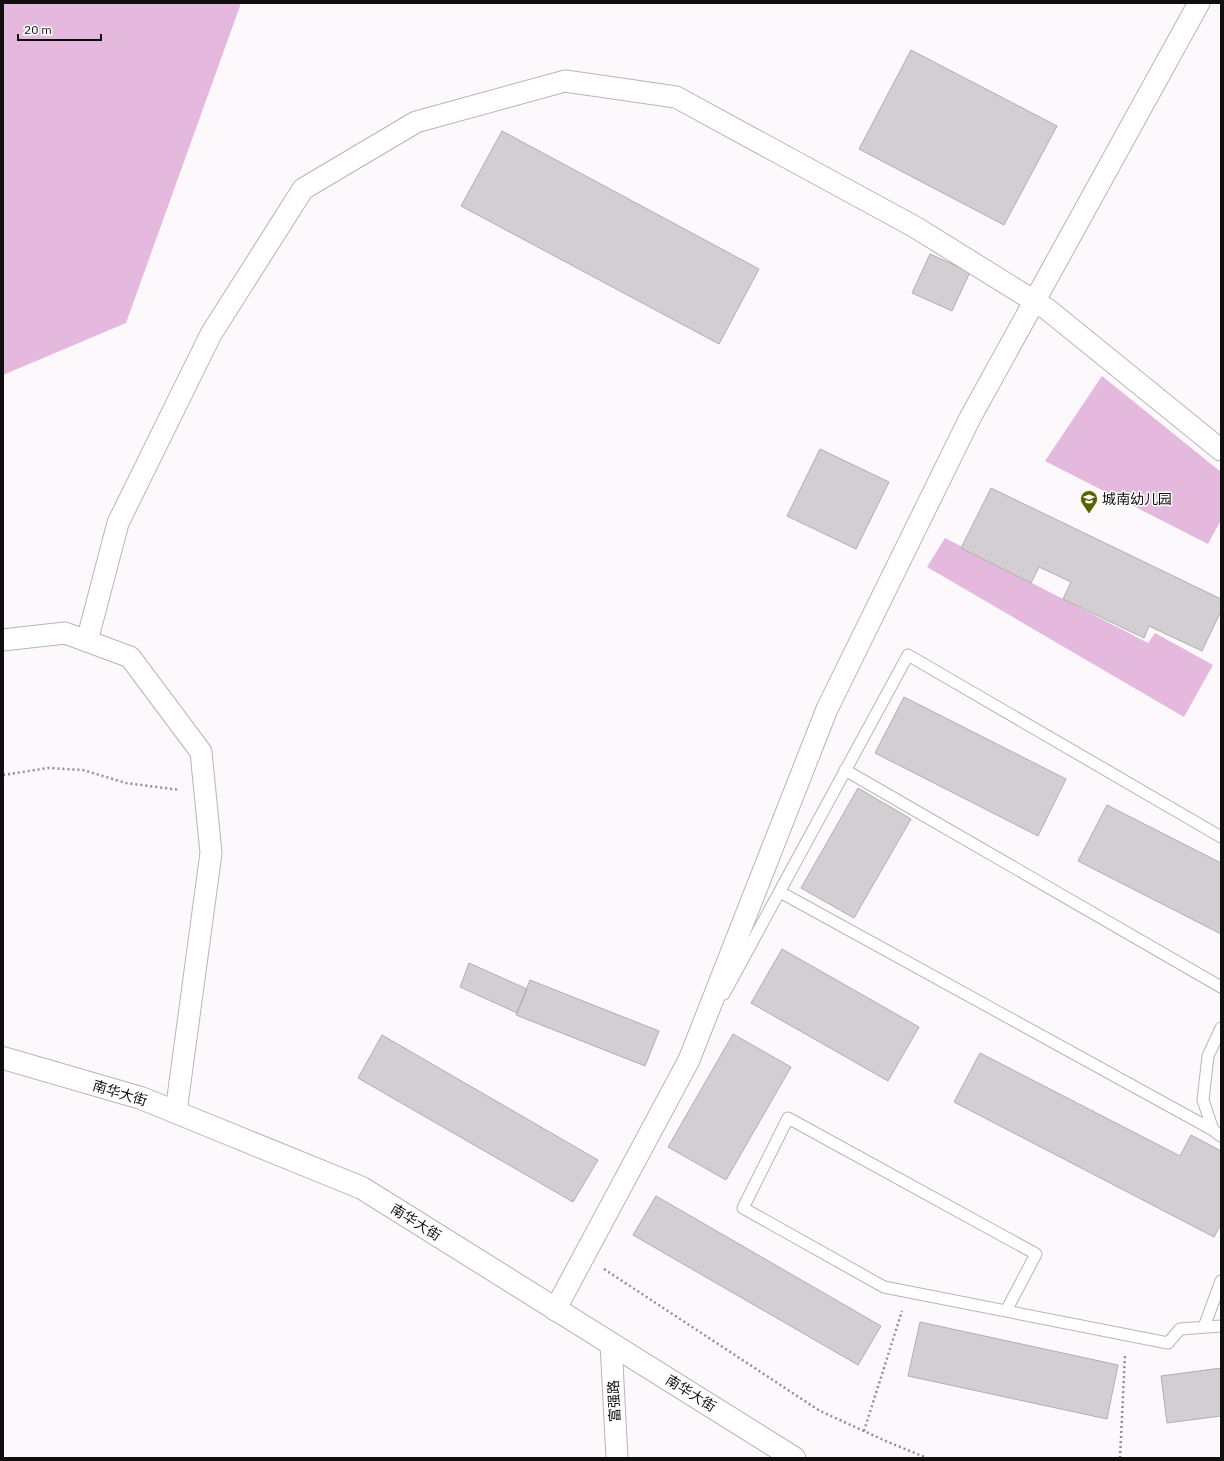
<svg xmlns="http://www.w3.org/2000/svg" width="1224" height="1461" font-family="'IBM Plex Sans','Noto Sans SC',sans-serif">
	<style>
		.green { fill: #e5b8dd }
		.building { fill: #d2ced1; stroke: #b1adb0 }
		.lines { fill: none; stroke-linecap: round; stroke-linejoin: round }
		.service-casing { stroke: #b8b4b8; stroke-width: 13 }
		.minor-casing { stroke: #b8b4b8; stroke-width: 23 }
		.secondary-casing { stroke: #b8b4b8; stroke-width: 24 }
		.path { stroke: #918d90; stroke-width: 2.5; stroke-dasharray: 2 3; stroke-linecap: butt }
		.service { stroke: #fff; stroke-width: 11 }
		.minor { stroke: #fff; stroke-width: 21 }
		.secondary { stroke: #fff; stroke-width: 22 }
		.labels { text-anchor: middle; stroke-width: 3; stroke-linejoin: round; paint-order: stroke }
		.poi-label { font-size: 14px; fill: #100e0f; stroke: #fff; text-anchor: start }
		.street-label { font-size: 14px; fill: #100e0f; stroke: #fff }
	</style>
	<rect width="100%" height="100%" fill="#fcf8fb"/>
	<path class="green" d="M3,3H241L126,323L3,375Z
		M1102,376L1221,472V520L1208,544L1045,461Z
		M945,538L1148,643L1155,633L1213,665L1184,717L927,567Z"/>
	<path class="building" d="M911,50L1057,126L1004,225L859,149Z
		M502,131L759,269L719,344L461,206Z
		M930,254L970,272L952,311L912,293Z
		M820,449L889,482L856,549L787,516Z
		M991,488L1221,599V611L1202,651L1149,626L1144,638L1063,599L1071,582L1039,567L1031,583L961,548Z
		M904,697L1066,779L1038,836L875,753Z
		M858,788L911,819L854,918L801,888Z
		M1107,805L1221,863V934L1078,861Z
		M782,949L919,1027L888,1081L751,1003Z
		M469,963L527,989L517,1013L460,987Z
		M530,980L659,1031L645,1066L516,1015Z
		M733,1034L791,1067L726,1180L668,1147Z
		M382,1035L598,1160L573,1202L358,1078Z
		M980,1053L1180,1156L1191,1135L1221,1151V1224L1214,1237L954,1102Z
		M656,1196L881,1326L858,1365L633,1235Z
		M920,1322L1118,1365L1107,1419L908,1376Z
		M1221,1368V1416L1167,1423L1161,1376Z"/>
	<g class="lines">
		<defs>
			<path id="service" d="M845,770L1221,987
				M780,892L1213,1130
				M724,994L908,655L1221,837
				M1221,1028L1208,1056L1203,1100L1213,1130L1221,1136
				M1006,1311L1036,1254L788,1118L743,1208L884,1287L1168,1343L1180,1329L1221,1326
				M1204,1327L1221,1281"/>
			<path id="minor" d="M3,640L65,633L130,657L201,752L211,853L176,1112
				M87,641L118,523L211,334L303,189L416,122L565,81L676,97L915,227L1047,309L1221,450
				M555,1310L689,1060L827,709L970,418L1199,3
				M611,1344L617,1458"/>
			<path id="secondary" d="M3,1058L141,1098L362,1188L794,1458"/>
		</defs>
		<use href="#service" class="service-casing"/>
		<use href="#minor" class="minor-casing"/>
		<use href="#secondary" class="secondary-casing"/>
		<path class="path" d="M3,775L48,768L83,770L126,783L180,790
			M604,1269L820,1411L888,1442L927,1458
			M864,1431L902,1311
			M1120,1458L1125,1355"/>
		<use href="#service" class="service"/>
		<use href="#minor" class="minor"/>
		<use href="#secondary" class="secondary"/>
	</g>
	<defs>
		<symbol id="school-pin" viewBox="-11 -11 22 30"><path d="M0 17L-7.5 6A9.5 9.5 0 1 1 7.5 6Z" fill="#5a6200" stroke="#fff"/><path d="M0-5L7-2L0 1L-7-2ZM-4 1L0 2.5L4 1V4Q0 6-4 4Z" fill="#fff"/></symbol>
	</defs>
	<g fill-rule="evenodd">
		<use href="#school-pin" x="1079" y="489" width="20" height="27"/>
	</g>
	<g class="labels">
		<g class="poi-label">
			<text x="1102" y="504">城南幼儿园</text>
		</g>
		<g class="street-label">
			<text transform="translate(120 1093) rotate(17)" y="5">南华大街</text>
			<text transform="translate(416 1222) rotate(32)" y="5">南华大街</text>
			<text transform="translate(691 1393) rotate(32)" y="5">南华大街</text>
			<text transform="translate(614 1401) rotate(-93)" y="5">富强路</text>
		</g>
	</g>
	<rect width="1224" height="1461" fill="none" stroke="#100e0f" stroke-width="8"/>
	<path d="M18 34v6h83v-6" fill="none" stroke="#100e0f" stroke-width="2"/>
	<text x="24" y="34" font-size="12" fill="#100e0f" stroke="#ffffff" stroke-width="3" paint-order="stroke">20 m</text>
</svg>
